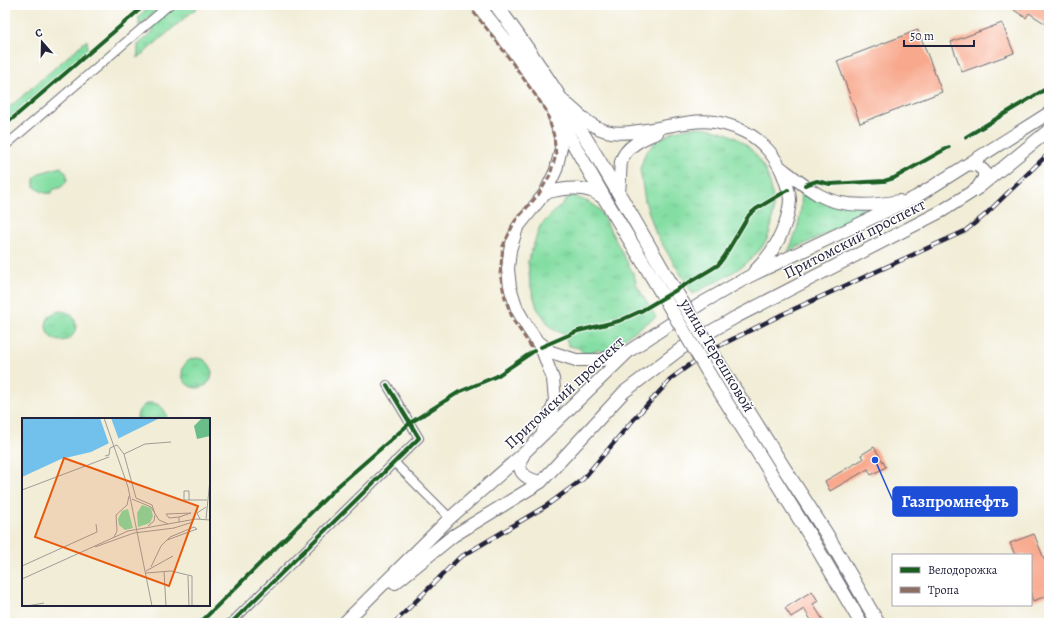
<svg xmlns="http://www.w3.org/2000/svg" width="1054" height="628" font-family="Alegreya,serif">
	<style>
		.grass { fill: url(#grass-tufts); stroke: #53806f }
		.pitch { fill: #84dea3; stroke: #53806f }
		.building { fill: #f8a88c }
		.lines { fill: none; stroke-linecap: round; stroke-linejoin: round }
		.street-casing { stroke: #6a6972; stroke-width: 10 }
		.secondary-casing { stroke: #6a6972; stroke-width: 14 }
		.primary-casing { stroke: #6a6972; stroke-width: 15 }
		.street { stroke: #fff; stroke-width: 8 }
		.secondary { stroke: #fff; stroke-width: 12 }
		.primary { stroke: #fff; stroke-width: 13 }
		.rail-casing { stroke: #22223b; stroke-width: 4.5 }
		.rail { stroke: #fff; stroke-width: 3; stroke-dasharray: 9; stroke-linecap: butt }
		.primary-bridge-casing { stroke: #6a6972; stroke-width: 15; stroke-linecap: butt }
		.primary-bridge { stroke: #fff; stroke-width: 13 }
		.quiet { stroke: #8d6e63; stroke-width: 3; stroke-dasharray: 6 3; stroke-linecap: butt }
		.cycleway-casing { stroke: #fff; stroke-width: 6 }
		.cycleway { stroke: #1b5e20; stroke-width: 4 }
		.labels { text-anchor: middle; stroke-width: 3; stroke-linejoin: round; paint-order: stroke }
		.street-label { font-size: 16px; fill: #22223b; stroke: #fff }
		.inset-road { fill: none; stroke: #9e9c99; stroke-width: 1 }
		.view { fill: #e8590c; fill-opacity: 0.15; stroke: #e8590c; stroke-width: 2 }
		.inset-edge { fill: none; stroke: #22223b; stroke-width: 2 }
		.leader { fill: none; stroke: #1d4ed8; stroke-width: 1.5 }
		.callout-dot { fill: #1d4ed8; stroke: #fff; stroke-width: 1.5 }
		.callout { fill: #1d4ed8; stroke: #1d4ed8; stroke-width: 1.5 }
		.callout-label { font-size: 17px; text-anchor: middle; font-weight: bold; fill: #fff }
	</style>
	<defs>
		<pattern id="grass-tufts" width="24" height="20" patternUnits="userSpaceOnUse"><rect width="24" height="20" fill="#84dea3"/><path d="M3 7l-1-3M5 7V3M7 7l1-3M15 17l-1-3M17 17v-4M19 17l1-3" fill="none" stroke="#72be8d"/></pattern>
	</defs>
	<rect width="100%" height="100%" fill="#fff"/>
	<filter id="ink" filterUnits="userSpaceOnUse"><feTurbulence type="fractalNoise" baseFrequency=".025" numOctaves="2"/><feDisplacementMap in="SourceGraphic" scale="8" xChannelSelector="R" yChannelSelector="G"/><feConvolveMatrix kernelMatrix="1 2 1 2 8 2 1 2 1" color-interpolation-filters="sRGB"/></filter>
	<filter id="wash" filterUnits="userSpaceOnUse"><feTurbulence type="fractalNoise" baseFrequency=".012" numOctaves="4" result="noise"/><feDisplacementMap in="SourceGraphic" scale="16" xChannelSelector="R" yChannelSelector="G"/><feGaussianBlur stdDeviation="0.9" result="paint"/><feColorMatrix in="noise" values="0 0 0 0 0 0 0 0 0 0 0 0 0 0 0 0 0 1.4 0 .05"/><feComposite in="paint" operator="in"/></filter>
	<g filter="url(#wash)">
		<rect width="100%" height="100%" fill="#f1edd7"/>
		<path class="grass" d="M151,5H163L139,26V16Z
			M176,5H200L138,58V45L154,31L151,27Z
			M87,40L88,51L5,122V111Z
			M693,127C739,127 770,157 773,202C774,215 772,229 766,241C751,267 718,280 693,294L656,234L645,201L640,169L645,154L655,142L674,131Z
			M801,188L880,208L788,252C798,230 803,212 801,188Z
			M571,195L591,203L599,209L634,275L637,286L656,317L626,337L608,352L599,350L584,354L579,348L569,346L564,334L552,329L537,308L530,284L528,261L540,226Z
			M46 326a15 15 0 1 1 30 0a15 15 0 1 1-30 0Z
			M182 373a15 15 0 1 1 30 0a15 15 0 1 1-30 0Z
			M150,403C160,403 166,409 167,419H137C137,410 142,405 150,403Z"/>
		<path class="pitch" d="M61,167C62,169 64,170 66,173C70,181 62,189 54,189L51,193C43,194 40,191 34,186V179L40,173Z"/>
		<g id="blocks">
			<path class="building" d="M1015,5H1042L1049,9V26L1029,13L1026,18L1014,10L1017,6Z
				M1002,23L1014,53L962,72L951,42Z
				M918,30L942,92L860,123L837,61Z
				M874,447L886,467L871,475L868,469L830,491L825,481L863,459L861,455Z
				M1034,534L1049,571V595L1033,601L1031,596V555H1015L1010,543Z
				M812,591L818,601L813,604L825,623H813L804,609L791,617L785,608Z"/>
		</g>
	</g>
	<g filter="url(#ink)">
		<use href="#blocks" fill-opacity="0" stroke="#6a6972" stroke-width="1"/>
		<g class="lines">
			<defs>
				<path id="street" d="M5,146L169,5
					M394,462L450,518
					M231,623L419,438L387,385"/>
				<path id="secondary" d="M566,103C579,114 589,126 606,131C617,134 628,133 639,131C679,126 706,111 745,132C763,141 777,158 784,177C786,184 790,192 790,200C789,217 781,238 771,252C766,259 760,266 754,272
					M969,164L978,166L984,171V178L978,187
					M780,167C793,177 805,187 819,195C842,208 873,206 899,201
					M545,193C560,189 576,186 591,191C596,192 601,197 605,199
					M619,193C620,185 620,169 621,162C625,146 644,138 657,133
					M540,343L551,352L576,360H601L625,352
					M543,431L549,418L555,400L553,379L541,347L528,328L517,309L510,287L508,269L510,250L517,228L545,193L556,170L561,148L560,137L554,115
					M524,454C514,470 524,479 541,482
					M395,583L453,536L541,482L624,392L682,348L736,317L942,211L978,188L1049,130
					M344,623L450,518L524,453L629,351L702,303L750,276L916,197L1049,113"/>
				<path id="primary" d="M478,5L513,50L550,103L605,199L652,277
					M496,5C559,89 611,179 663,270
					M727,377L784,468L826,533L878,623
					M715,384L810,536L861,623"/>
			</defs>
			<use href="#street" class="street-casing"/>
			<use href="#secondary" class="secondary-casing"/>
			<use href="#primary" class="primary-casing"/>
			<use href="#street" class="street"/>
			<use href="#secondary" class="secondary"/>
			<use href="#primary" class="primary"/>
			<defs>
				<path id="rail" d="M394,623L459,558L546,506L583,479L634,419L673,377L709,351L781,315L965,231L985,215L1049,153"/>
			</defs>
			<use href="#rail" class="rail-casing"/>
			<use href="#rail" class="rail"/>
			<defs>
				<path id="primary-bridge" d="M663,270L727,377
					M652,277L715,384"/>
			</defs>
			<use href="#primary-bridge" class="primary-bridge-casing"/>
			<use href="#primary-bridge" class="primary-bridge"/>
			<path class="quiet" d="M468,5L498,43L546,110L554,136L556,155L550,175L539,194L515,221L503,246L500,274L505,298L513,320L534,351L531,353"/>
			<defs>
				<path id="cycleway" d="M5,125L145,5
					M966,137L1049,87
					M805,185L817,181L830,184L884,181L894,178L949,147
					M541,347L578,331L619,321L641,311L710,270L718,265L724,257L749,215L756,209L788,190
					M200,623L338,486L410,423L459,392L497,376L534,351
					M231,623L419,438L387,385"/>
			</defs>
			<use href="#cycleway" class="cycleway-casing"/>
			<use href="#cycleway" class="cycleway"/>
		</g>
	</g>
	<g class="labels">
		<g class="street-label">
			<text transform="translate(854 238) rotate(-27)" y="6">Притомский проспект</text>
			<text transform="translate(718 355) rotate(59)" y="6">улица Терешковой</text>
			<text transform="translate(564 392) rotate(-43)" y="6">Притомский проспект</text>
		</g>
	</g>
	<g transform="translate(22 418)">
		<rect width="188" height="188" fill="#f1edd7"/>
		<path d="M120,87L129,90L131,98L128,105L116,109L115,95ZM106,91L111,110L103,112L97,107L96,101L100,93Z" fill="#84dea3"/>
		<path d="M180,0H188V18L175,21L172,8Z" fill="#6bbd89"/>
		<path d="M0,0H138L69,34L39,41L0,59Z" fill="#71c1ec"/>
		<path d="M78,0H89L97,22L87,26Z" fill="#f1edd7"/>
		<path class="inset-road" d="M82,0L106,69L130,188M83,38L87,37L88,30L95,27L102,36M0,72L87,39M110,81L129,89L137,102L146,106M167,82V73H162V82H185M133,96L130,87L114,80L102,36L123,26L149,24M157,99L147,100L144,96L169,95L157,99V104M178,101L175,95L184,89M184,101L188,62M126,108L132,103L133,97M92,119L95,113L94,97L105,87L107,78M73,129L112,115L152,110L171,104M0,148L75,114L74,106M129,149L139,128L148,119L172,109L175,111L145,122M124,153L151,138M142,153L144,188M124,155L149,153L170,158V188M166,158L167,188M0,161L106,113L174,101L188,102M5,188L22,185"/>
		<path class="view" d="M42,40L176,88L147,168L13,119Z"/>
		<rect width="188" height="188" class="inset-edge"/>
	</g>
	<path class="leader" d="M875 460L893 501"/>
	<circle class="callout-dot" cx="875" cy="460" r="4"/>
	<rect class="callout" x="893" y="487" width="124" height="29" rx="4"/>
	<g class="callout-label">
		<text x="955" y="507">Газпромнефть</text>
	</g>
	<rect width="1054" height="628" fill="none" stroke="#fff" stroke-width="20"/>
	<rect x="892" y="554" width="140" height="52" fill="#ffffff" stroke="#a7a7b1"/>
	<rect x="900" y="567" width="20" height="6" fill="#1b5e20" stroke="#a7a7b1"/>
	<text x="928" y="574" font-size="12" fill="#22223b">Велодорожка</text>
	<rect x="900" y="587" width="20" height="6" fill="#8d6e63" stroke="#a7a7b1"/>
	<text x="928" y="594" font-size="12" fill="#22223b">Тропа</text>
	<g transform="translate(42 42) rotate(340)" stroke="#ffffff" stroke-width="3" paint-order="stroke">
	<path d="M0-3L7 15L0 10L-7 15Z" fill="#22223b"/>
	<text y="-6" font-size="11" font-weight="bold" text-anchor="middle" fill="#22223b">С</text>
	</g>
	<path d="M904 40v6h70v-6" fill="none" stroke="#22223b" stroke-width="2"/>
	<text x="910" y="40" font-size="12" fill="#22223b" stroke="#ffffff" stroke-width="3" paint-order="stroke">50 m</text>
</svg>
